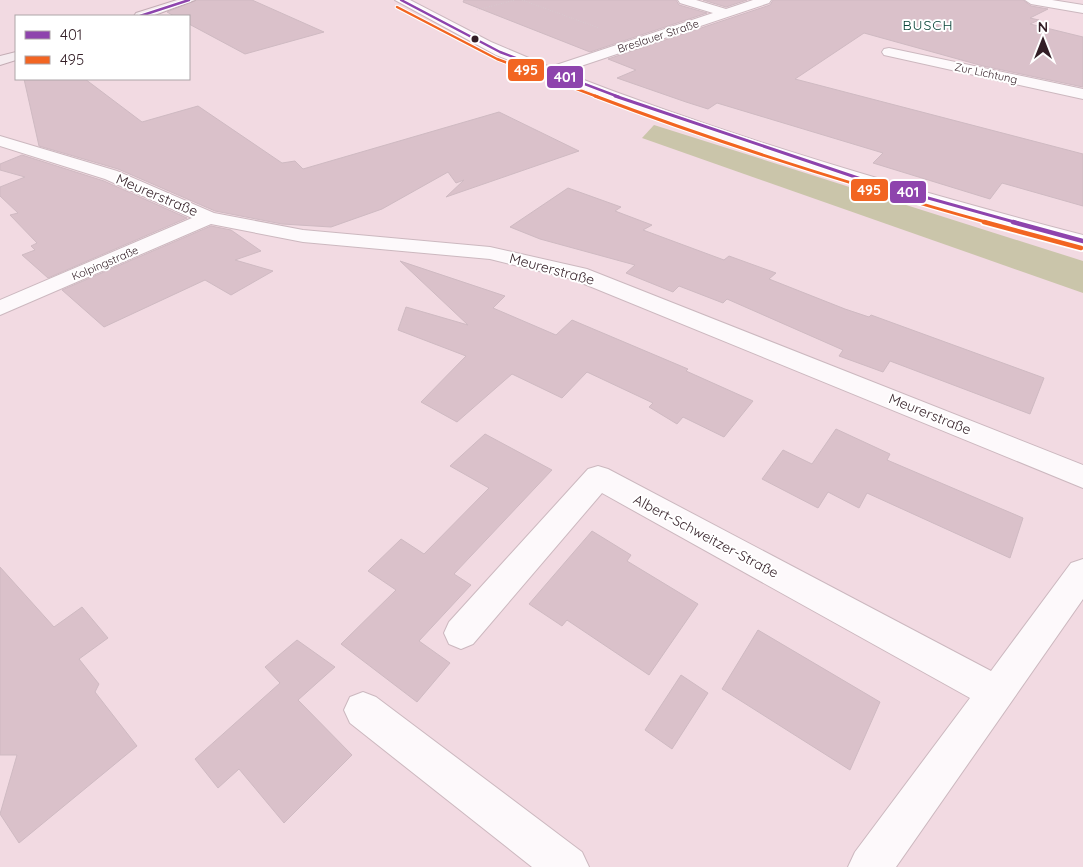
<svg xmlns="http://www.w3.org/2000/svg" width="1083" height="867" font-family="Quicksand,sans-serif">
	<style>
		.green { fill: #cac5aa }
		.building { fill: #dac1ca; stroke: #cfbac2 }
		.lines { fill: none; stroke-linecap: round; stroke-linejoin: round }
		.minor-casing { stroke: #ccb8bf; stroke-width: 2 }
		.major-casing { stroke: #c3acb4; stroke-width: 2 }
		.path { stroke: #d7cfd2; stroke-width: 1; stroke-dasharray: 0.5 2; stroke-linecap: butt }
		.minor { fill: #fdf9fb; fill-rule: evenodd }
		.major { fill: #f5ebef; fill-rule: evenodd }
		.bus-1-far2-casing { stroke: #fff; stroke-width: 4.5 }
		.bus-1-far1-casing { stroke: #fff; stroke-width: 5.5 }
		.bus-1-casing { stroke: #fff; stroke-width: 8 }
		.bus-2-far2-casing { stroke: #fff; stroke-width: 4.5 }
		.bus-2-far1-casing { stroke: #fff; stroke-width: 5.5 }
		.bus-2-casing { stroke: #fff; stroke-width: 8 }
		.bus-1-far2 { stroke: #8e44ad; stroke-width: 2.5 }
		.bus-1-far1 { stroke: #8e44ad; stroke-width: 3 }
		.bus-1 { stroke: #8e44ad; stroke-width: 4.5 }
		.bus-2-far2 { stroke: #f26522; stroke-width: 2.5 }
		.bus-2-far1 { stroke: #f26522; stroke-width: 3 }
		.bus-2 { stroke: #f26522; stroke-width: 4.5 }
		.bus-dot { fill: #331e26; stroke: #fff; stroke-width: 2 }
		.labels { text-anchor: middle; stroke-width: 4; stroke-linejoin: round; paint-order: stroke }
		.far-street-label { font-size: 11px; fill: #331e26; stroke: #fff }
		.far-quarter-label { font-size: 14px; letter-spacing: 1px; fill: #0b453a; stroke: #fff }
		.street-label { font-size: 14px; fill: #331e26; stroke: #fff }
		.line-badge { stroke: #fff; stroke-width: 2 }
		.badge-label { font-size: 14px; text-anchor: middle; font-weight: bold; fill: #fff }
	</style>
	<rect width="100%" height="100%" fill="#f2dae2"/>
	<path class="green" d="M654,125L1083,261V293L642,138Z"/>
	<path class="building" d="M197,0H252L324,32L245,54L189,24V16H174L167,12Z
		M464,0H676L679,5L707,13L590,52L463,2Z
		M703,0H747L726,7Z
		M773,0H1023L1031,6L1048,9L1030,18L1039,20L1030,24L1083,37V87L983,66L864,33L795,79L1083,154V206L1002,183L990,199L873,163L883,153L717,103L708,109L686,102L617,78L636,70L608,59L770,5Z
		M24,79H85L142,122L198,106L282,163L295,161L303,169L499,112L579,151L446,197L464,180L456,183L448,172L382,209L331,227L282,224L215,211L118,169L39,146Z
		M22,155L104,181L187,218L48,278L22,255L35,250L31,246L37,243L10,215L18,213L0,196V187L25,177L0,170V164Z
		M568,188L621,207L615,211L652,225L643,230L724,260L729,256L776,273L769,279L845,309L869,317L871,315L1044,378L1030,414L890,361L883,372L839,356L843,350L727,299L723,303L679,286L673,292L626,273L635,265L540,239L510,227Z
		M211,226L231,230L261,251L235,260L273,271L231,295L205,280L104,327L62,290Z
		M400,261L505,296L493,308L556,335L572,320L688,369L686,371L753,401L724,437L683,417L677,424L649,407L653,403L587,372L562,398L512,374L457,422L421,402L466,356L398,330L406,307L468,325Z
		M836,429L890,454L887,460L1023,518L1010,558L867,493L859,508L828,492L818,508L762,479L783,450L812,464Z
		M485,434L552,470L454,574L471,585L419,641L450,663L417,702L341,644L396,590L368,571L401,539L424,554L489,488L450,466Z
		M592,531L631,555L627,561L698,604L649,675L567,620L562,626L529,604Z
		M0,567L54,627L82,607L108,638L79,659L99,684L95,692L137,746L19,843L0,814L17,755H0Z
		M758,630L880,702L850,770L722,689Z
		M297,640L335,667L298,700L352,755L284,823L239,769L218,788L195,759L280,683L265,667Z
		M681,675L708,693L672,749L645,730Z"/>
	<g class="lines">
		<defs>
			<path id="minor" d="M395,0H410L491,42L550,67L713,13L680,3L678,0H696L726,9L753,0H771L769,3L563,72C732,138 907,189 1083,235V247L861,185L649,115L496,55Z
				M1025,0H1052L1083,5V13L1031,4Z
				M889,48L1083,89V99L884,55L882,52L884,49Z
				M0,136L117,171L214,213L303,230L490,247L587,269L1083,465V488L572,279L490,259L303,242L211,224L0,315V300L192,218L105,179L0,146Z
				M598,466L608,469L991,671L1071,563L1083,559V599L896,867H848L855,852L970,698L602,493L473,644L461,649L449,644L444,633L449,622L588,469Z
				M363,692L376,697L582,852L589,867H532L350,723L344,710L350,697Z"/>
			<path id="major" d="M177,0H195L152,16H134L136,13Z
				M16,52V60L0,65V56Z"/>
		</defs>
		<use href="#minor" class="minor-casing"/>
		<use href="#major" class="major-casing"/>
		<path class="path" d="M522,0L599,28
			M477,10L515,0"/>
		<use href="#minor" class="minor"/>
		<use href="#major" class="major"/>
		<defs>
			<path id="bus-1-far2" d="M401,0L500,52L619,97
				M140,16L189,0"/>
			<path id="bus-1-far1" d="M615,96L867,181L1018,223"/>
			<path id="bus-1" d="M1013,222L1083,241"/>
			<path id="bus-2-far2" d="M397,7L497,59L598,97"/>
			<path id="bus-2-far1" d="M595,96C724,145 856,186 989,223"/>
			<path id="bus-2" d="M984,222L1081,248"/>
		</defs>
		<use href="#bus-1-far2" class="bus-1-far2-casing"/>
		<use href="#bus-1-far1" class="bus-1-far1-casing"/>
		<use href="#bus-1" class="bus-1-casing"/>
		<use href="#bus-2-far2" class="bus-2-far2-casing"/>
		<use href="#bus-2-far1" class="bus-2-far1-casing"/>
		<use href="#bus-2" class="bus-2-casing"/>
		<use href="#bus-1-far2" class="bus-1-far2"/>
		<use href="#bus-1-far1" class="bus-1-far1"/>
		<use href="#bus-1" class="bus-1"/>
		<use href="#bus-2-far2" class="bus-2-far2"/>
		<use href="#bus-2-far1" class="bus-2-far1"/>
		<use href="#bus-2" class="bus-2"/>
	</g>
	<circle class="bus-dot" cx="475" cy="39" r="4.5"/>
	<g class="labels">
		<g class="far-street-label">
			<text transform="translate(658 36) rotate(-18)" y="4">Breslauer Straße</text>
			<text transform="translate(986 73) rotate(12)" y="4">Zur Lichtung</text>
			<text transform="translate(105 263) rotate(-23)" y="4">Kolpingstraße</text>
		</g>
		<g class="far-quarter-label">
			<text x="928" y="30">BUSCH</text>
		</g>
		<g class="street-label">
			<text transform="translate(157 195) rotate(23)" y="5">Meurerstraße</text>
			<text transform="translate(552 269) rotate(15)" y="5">Meurerstraße</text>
			<text transform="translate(930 414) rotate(22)" y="5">Meurerstraße</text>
			<text transform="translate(706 536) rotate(28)" y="5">Albert-Schweitzer-Straße</text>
		</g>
	</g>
	<g class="line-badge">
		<rect x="507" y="58" width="38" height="24" rx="5" fill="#f26522"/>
		<rect x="546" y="65" width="38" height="24" rx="5" fill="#8e44ad"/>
		<rect x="850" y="178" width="39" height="24" rx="5" fill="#f26522"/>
		<rect x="889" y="180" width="38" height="24" rx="5" fill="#8e44ad"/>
	</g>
	<g class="badge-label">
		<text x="526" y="75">495</text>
		<text x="565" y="82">401</text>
		<text x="869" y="195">495</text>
		<text x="908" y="197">401</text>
	</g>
	<rect x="15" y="15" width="175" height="65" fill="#ffffff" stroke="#ada5a8"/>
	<rect x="25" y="31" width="25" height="8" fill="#8e44ad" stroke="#ada5a8"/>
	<text x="60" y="40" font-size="15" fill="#331e26">401</text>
	<rect x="25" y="56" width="25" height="8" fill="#f26522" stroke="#ada5a8"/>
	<text x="60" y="65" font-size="15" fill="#331e26">495</text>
	<g transform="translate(1043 40)" stroke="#ffffff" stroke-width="4" paint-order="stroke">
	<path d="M0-4L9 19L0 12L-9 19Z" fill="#331e26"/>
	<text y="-8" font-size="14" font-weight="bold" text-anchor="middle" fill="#331e26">N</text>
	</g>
</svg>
